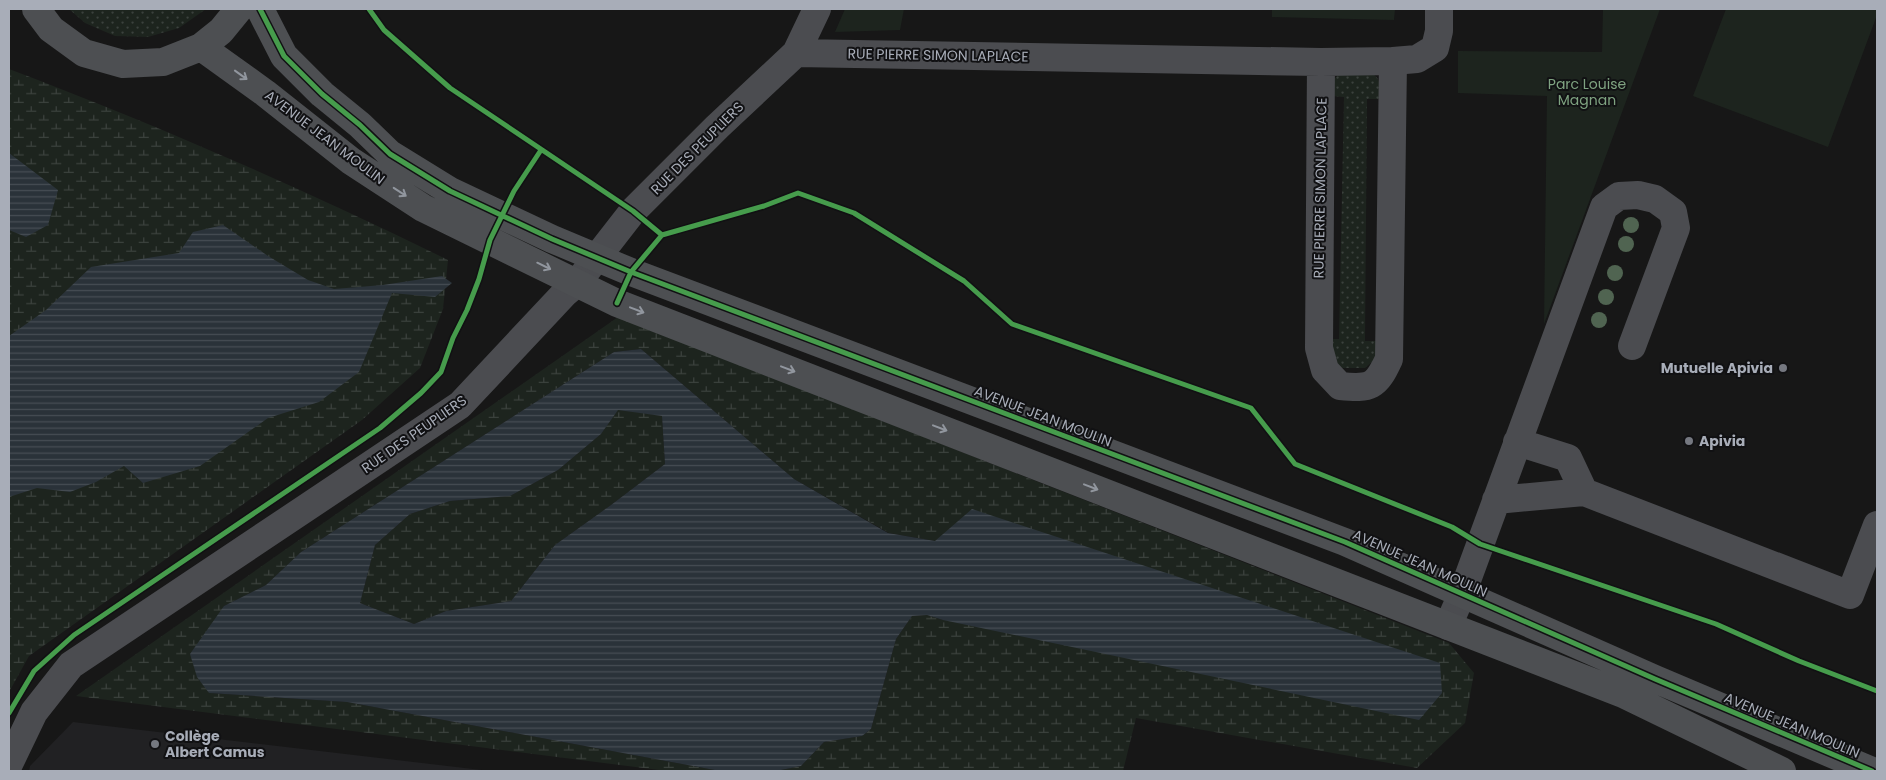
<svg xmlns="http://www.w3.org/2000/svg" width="1886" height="780" font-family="Poppins,sans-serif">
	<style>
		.built { fill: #212123 }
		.grass { fill: url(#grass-dots) }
		.wetland { fill: url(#wetland-marsh) }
		.park { fill: #1d241e }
		.water { fill: url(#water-rules); fill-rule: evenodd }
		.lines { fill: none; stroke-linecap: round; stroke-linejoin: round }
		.minor { stroke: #4b4c50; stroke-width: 28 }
		.major { stroke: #4d4f52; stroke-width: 28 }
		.cycleway-casing { stroke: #111113; stroke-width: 8 }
		.cycleway { stroke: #469c4c; stroke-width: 5 }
		.tree { fill: #506451 }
		.oneway { stroke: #91969e }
		.poi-dot { fill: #757880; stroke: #111113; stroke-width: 2 }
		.labels { text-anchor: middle; stroke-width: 4; stroke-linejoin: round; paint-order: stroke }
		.street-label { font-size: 14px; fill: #a8adb8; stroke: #111113 }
		.park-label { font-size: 14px; fill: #7fa381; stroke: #111113 }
		.poi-label { font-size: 14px; font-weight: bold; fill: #a8adb8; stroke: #111113; text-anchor: start }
	</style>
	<defs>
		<pattern id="grass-dots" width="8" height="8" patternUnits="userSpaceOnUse" patternTransform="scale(1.25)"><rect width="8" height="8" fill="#1d241e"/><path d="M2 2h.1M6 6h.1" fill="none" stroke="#3b413d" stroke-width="1.8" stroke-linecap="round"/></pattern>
		<pattern id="wetland-marsh" width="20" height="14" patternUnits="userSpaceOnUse" patternTransform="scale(1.25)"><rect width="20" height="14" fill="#1d241e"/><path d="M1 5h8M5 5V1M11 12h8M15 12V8" fill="none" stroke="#3b413d"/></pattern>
		<pattern id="water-rules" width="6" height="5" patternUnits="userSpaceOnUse" patternTransform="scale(1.25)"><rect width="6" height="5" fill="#2a3239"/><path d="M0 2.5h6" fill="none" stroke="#464d54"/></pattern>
	</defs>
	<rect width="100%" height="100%" fill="#171717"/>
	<path class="built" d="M73,722L490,771H29L30,766Z"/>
	<path class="grass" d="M69,9H206L179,28L148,37L115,36L85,23Z
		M1343,71C1354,72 1376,68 1379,82C1380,87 1379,94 1379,99H1367L1365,341H1378V357L1365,368H1343L1336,366L1330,339H1339L1344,97L1330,96C1330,84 1333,78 1343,71Z"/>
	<path class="wetland" d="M9,69C157,125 306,190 448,260L443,309L420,368L362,420L29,656L9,692Z
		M618,317L1449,643L1474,673L1465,723L1417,768L1136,718L1123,771H776L801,766L824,742L862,736L871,729L896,639L912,616L927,615L943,620L935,541L889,533L794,479L641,349L614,352L301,552L266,585L224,606L209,693L347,702L720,771H667L76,696Z
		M618,409L662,416L665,464L611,505L555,545L511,601L446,611L414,624L360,603L375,545L410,514L450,501L510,496L558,470L601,434Z"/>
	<path class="park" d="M845,9H904L900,30L835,32Z
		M1272,9H1395L1394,20L1272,17Z
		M1603,9H1660L1544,324L1547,96L1458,93V51L1602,52Z
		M1726,9H1877V15L1828,147L1693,96Z"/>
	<path class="water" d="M9,153L58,190L48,225L26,237L9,230Z
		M223,225L268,256L308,280L334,289L383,285L442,276L452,283L435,297L392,293L359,372L319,402L268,418L200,466L143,483L124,466L96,482L70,492L37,488L9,497V336L46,310L91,267L179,253L193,232Z
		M641,349L794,479L888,533L935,541L972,509L1440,663L1442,693L1419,720L943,620L927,615L912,616L896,639L871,729L862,736L824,742L801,766L776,771H720L347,702L209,693L197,677L190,654L224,606L266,585L301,552L614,352ZM618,410L662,416L665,464L611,505L555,545L511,601L446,611L414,624L360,603L375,545L410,514L450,501L510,496L558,470L601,434Z"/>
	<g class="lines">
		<path class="minor" d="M796,53L1321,62L1319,348L1325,370L1340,386C1371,389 1376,387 1389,359L1393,61L1417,59L1435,48L1439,31V9
			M1321,62L1393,61
			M1517,442L1568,458L1584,492
			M1496,500L1584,492L1850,595L1877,525
			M1448,626L1462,594L1604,207L1619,196L1638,195L1655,199L1673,212L1676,228L1632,346
			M9,764L34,712L71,665L460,405L565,293L577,283L633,211L717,127L796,53L817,9"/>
		<path class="major" d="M36,9L51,29L84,53L123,64L163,62L201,47L221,31L239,9
			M260,9L284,56L322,94L360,125L390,154L450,191L552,239L631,272L1345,542L1655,679L1872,771
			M201,47L265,93L351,161L423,208L617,303L1623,694L1782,771"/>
		<defs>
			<path id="cycleway" d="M260,9L284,56L322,94L360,125L390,154L450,191L552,239L631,272L1345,542L1655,679L1872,771
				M369,9L384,30L450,88L633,211L662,235
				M617,303L631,272L662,235L764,206L798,193L854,213L964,281L1012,324L1251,408L1295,464L1452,527L1480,544L1716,624L1799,661L1877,691
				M9,713L34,671L74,635L380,428L421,393L441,372L453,338L467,310L479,279L490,240L514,191L541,150"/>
		</defs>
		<use href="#cycleway" class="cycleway-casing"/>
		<use href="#cycleway" class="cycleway"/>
	</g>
	<g class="tree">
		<circle cx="1631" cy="225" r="8"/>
		<circle cx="1626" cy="244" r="8"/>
		<circle cx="1615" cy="273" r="8"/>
		<circle cx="1606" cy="297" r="8"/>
		<circle cx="1599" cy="320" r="8"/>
	</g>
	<defs><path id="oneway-shaft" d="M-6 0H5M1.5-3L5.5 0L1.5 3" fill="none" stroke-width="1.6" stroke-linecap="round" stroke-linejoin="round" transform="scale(1.25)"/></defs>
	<g class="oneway">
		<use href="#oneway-shaft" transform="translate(241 75) rotate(36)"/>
		<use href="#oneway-shaft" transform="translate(400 192) rotate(33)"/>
		<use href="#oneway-shaft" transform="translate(544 266) rotate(26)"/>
		<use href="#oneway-shaft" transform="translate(637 310) rotate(21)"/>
		<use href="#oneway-shaft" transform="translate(788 369) rotate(21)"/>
		<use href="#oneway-shaft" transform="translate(940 428) rotate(21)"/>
		<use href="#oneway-shaft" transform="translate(1091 487) rotate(21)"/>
	</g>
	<g class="poi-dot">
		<circle cx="1783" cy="368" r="5"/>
		<circle cx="1689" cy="441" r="5"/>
		<circle cx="155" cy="744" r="5"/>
	</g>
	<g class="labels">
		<g class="street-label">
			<text transform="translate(938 55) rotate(1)" y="5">RUE PIERRE SIMON LAPLACE</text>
			<text transform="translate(325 137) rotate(37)" y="5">AVENUE JEAN MOULIN</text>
			<text transform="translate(697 148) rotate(-45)" y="5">RUE DES PEUPLIERS</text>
			<text transform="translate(1320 188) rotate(-89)" y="5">RUE PIERRE SIMON LAPLACE</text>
			<text transform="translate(1043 416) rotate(21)" y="5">AVENUE JEAN MOULIN</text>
			<text transform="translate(414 434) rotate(-35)" y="5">RUE DES PEUPLIERS</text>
			<text transform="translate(1420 563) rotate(24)" y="5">AVENUE JEAN MOULIN</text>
			<text transform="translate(1792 725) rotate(23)" y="5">AVENUE JEAN MOULIN</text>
		</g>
		<g class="park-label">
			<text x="1587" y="89">Parc Louise<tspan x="1587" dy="16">Magnan</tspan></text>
		</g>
		<g class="poi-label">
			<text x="1773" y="373" text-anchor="end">Mutuelle Apivia</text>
			<text x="1699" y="446">Apivia</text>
			<text x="165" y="741">Collège<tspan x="165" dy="16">Albert Camus</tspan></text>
		</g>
	</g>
	<rect width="1886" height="780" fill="none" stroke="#a8adb8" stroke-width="20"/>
</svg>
